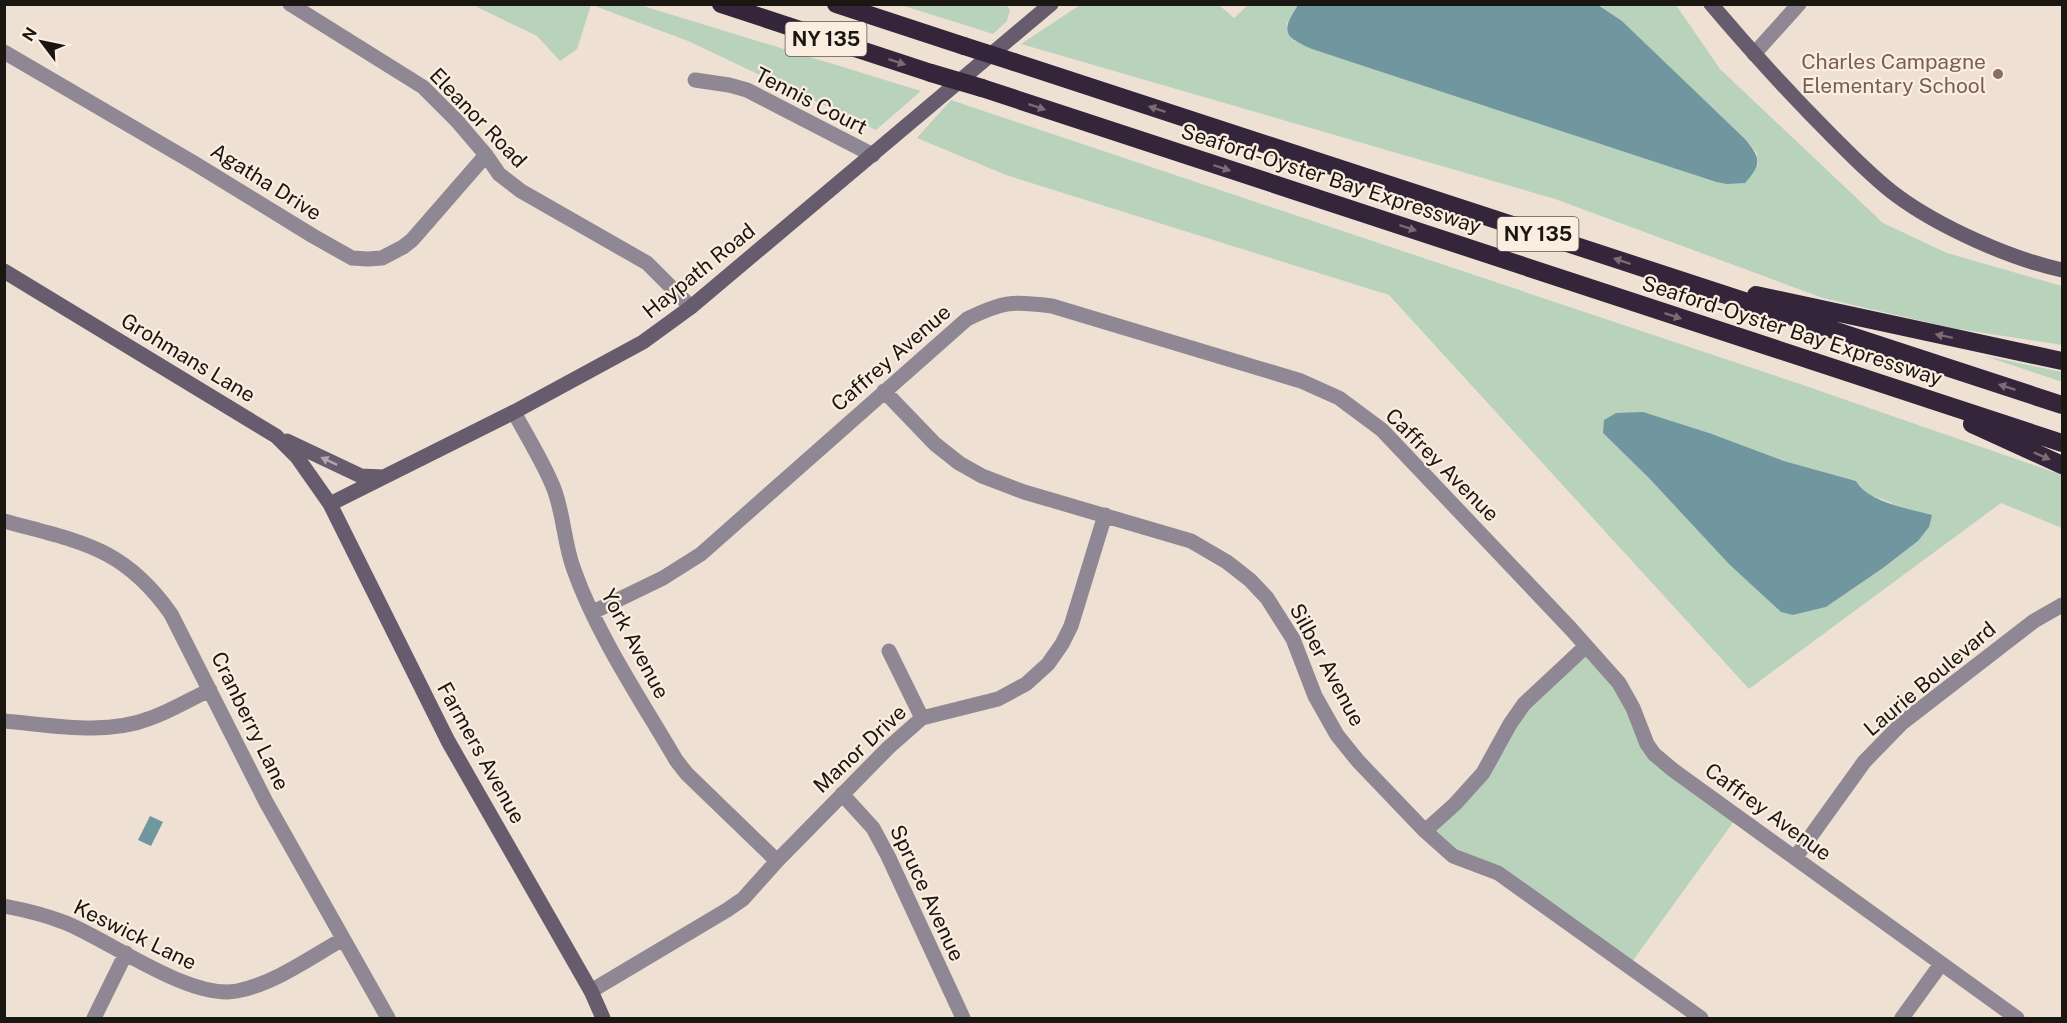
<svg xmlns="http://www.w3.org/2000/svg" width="2067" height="1023" font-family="'Public Sans',sans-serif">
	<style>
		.green { fill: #b9d2bb; fill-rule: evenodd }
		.water { fill: #70979f }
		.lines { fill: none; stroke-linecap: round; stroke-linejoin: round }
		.street { stroke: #8f8793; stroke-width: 15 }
		.secondary { stroke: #675c6d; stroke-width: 15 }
		.highway { stroke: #34253b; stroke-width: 18 }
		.highway-bridge { stroke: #34253b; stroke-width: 18 }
		.oneway { fill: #7a6b75 }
		.oneway2 { fill: #b1a5a7 }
		.education-dot { fill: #8d6e63; stroke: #fbeee1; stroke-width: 2 }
		.labels { text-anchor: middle; stroke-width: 4.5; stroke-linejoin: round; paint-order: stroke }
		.shield { fill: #fbeee1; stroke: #5e574f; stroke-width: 1.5 }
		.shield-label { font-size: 20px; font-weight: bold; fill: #1a1611 }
		.education-label { font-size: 21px; fill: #785e54; stroke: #fbeee1; text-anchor: end }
		.street-label { font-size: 21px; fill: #1a1611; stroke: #fbeee1 }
	</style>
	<rect width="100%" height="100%" fill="#eee1d4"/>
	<path class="green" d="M473,5H591L577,49L560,61L537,36Z
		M592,5H640L921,91L876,130L688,41Z
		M901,5H1006L1010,10L1007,21L993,34Z
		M1080,5H1219L1234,18L1248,5H1311L1287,23V31L1294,41C1434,90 1575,134 1715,182L1758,165L1757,153L1745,139L1622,21L1598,5H1676L1720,69L1883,223L1947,253L2062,286V345L1952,328L1823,298L1555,199L1021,44Z
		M951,100L1800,384L2062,475V528L2001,503L1749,689L1389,295L1006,175L917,138ZM1603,433L1712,434L1784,461L1856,481C1864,498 1880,496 1895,505C1903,509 1913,533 1918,541L1883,568L1826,607L1793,615Z
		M1985,356L2062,372V382Z
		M1585,647L1619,683L1647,743L1737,817L1629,966L1425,831L1455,804L1510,724Z"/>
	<path class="water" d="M1298,5H1598L1622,21L1745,139C1761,158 1762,164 1745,183L1727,184L1716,182L1312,49C1283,36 1281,32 1298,5Z
		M1643,412L1712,434L1784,461L1856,481C1867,502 1910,509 1932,515L1929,527L1918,541L1883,568L1826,607L1793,615L1781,612L1730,565L1648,477L1603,433L1604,420L1616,413Z
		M150,816L163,822L151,846L138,840Z"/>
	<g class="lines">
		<path class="street" d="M290,4L423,87L457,121L486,155L499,174L521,191L647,263L691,307
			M4,52L194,163L313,236L352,258L368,259L382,258L403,247L412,240L486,155
			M1754,54L1799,4
			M695,80L729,85L747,90L873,155
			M884,391L935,444L959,463L982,476L1024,492L1191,541L1227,562L1250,580L1267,598L1293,639L1315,696L1337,735L1358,761L1425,831L1453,856L1498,873L1701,1018
			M514,412C527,437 544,463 554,489C564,515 564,544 574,570C597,635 641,700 676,760L687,774L777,861
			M4,521C80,542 123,546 171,614L266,802L388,1018
			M593,612L663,578L701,554L967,319C1004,301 1012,301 1052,306L1301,381L1339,398L1382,430L1571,629L1619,683L1633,708L1647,744L1654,754L1673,770L2017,1018
			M889,651L922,718
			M4,721C52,725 105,736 151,718C171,711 190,699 210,690
			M842,794L873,828L888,856L963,1018
			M1425,831L1455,804L1483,773L1510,724L1524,704L1585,647
			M1795,858L1864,762L1902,723L2034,621L2062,605
			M4,906C25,910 46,915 66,923C112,942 190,1000 237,991C274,984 311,957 343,939
			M591,991L727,910L743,899L777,861L888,748L922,718L998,699L1026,684L1048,664L1062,644L1071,626L1105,515
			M94,1018L126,953
			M1902,1018L1941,964"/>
		<path class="secondary" d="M1711,4C1750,50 1790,94 1832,136C1852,156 1873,178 1896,195C1939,227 2011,259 2062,270
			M4,271L276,436L297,457L330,504L448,741L591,991L603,1018
			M287,441L361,476L384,477
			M330,504L514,412L643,342L691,307L1051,4"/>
		<path class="highway" d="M721,4L931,73
			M836,4L964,46
			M1014,62L2062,405
			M982,88L2062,443
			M1756,295L2062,361
			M1972,424L2062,465"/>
		<path class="highway-bridge" d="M964,46L1014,62
			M931,73L982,88"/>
	</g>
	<defs><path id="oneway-solid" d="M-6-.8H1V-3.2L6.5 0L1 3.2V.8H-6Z" transform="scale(1.5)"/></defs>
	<g class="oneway">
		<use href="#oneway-solid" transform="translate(897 62) rotate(18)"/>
		<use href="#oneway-solid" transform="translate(1037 107) rotate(18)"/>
		<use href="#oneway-solid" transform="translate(1157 109) rotate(-162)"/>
		<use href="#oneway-solid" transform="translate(1222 168) rotate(18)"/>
		<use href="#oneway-solid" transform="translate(1408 228) rotate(18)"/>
		<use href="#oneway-solid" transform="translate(1622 261) rotate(-162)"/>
		<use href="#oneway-solid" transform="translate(1673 316) rotate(18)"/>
		<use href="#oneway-solid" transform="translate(1944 336) rotate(-168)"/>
		<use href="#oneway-solid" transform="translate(2007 387) rotate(-162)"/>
		<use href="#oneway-solid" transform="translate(2042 456) rotate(24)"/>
	</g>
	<use class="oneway2" href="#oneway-solid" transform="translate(329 461) rotate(-155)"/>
	<circle class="education-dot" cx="1998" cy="74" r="6"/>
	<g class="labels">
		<g class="shield">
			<rect x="785.5" y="22" width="81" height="34" rx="4.5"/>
			<rect x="1497.5" y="217" width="81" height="34" rx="4.5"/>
		</g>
		<g class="shield-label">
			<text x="826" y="46">NY 135</text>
			<text x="1538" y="241">NY 135</text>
		</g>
		<g class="education-label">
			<text x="1986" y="69">Charles Campagne<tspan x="1986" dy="24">Elementary School</tspan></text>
		</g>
		<g class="street-label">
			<text transform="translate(811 101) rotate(27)" y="7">Tennis Court</text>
			<text transform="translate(478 118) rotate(46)" y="7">Eleanor Road</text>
			<text transform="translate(1331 179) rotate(18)" y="7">Seaford-Oyster Bay Expressway</text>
			<text transform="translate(266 182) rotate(32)" y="7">Agatha Drive</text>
			<text transform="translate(699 271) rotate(-39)" y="7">Haypath Road</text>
			<text transform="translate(1792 331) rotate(18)" y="7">Seaford-Oyster Bay Expressway</text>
			<text transform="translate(188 358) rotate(31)" y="7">Grohmans Lane</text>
			<text transform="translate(891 358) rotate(-41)" y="7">Caffrey Avenue</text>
			<text transform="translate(1442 465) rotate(45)" y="7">Caffrey Avenue</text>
			<text transform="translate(635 644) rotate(62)" y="7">York Avenue</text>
			<text transform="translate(1327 665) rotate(62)" y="7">Silber Avenue</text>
			<text transform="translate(1930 679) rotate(-40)" y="7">Laurie Boulevard</text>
			<text transform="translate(250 721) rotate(64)" y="7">Cranberry Lane</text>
			<text transform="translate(860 749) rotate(-43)" y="7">Manor Drive</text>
			<text transform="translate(481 753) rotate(61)" y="7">Farmers Avenue</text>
			<text transform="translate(1768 812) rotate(36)" y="7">Caffrey Avenue</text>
			<text transform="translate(927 893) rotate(65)" y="7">Spruce Avenue</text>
			<text transform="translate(135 935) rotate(26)" y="7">Keswick Lane</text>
		</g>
	</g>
	<rect width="2067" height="1023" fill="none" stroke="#1a1611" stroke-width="12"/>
	<g transform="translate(42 42) rotate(302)" stroke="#fbeee1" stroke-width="4.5" paint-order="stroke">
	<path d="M0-4.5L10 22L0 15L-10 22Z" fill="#1a1611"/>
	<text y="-9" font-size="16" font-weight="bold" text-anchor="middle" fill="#1a1611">N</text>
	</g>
</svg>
